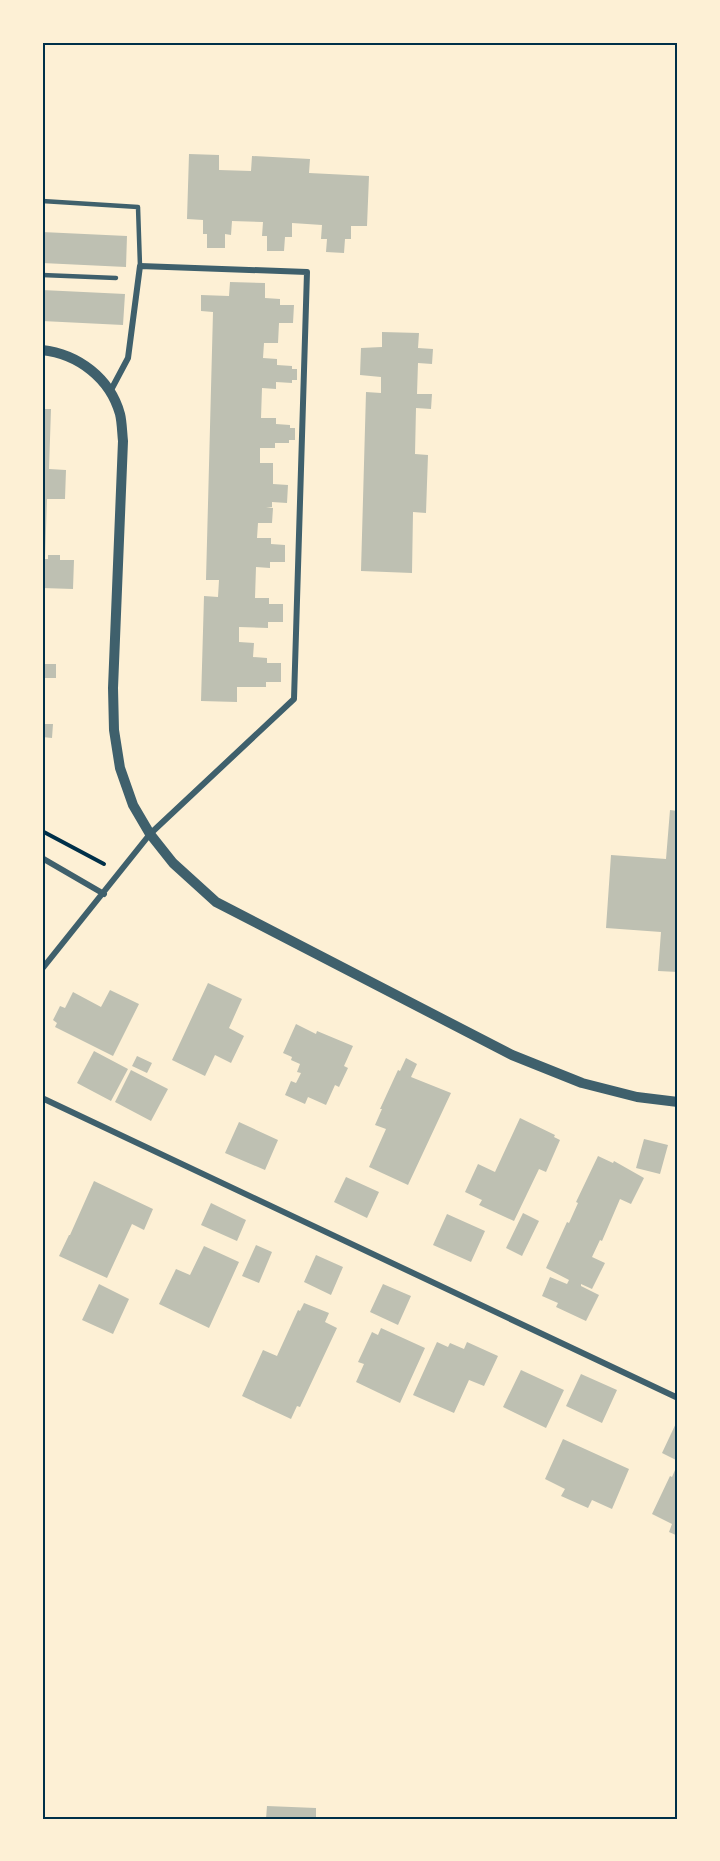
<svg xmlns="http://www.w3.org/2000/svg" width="720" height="1861" font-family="Jost,sans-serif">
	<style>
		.building { fill: #bec0b2 }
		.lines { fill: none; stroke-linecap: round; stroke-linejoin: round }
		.path { stroke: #003049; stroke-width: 4 }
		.service { stroke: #3f606c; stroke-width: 4.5 }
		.minor { stroke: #3f606c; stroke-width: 6 }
		.tertiary { stroke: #3f606c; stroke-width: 10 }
		.neatline { fill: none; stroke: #003049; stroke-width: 2 }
	</style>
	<rect width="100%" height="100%" fill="#fdf0d5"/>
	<path class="building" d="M189,154L219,155V170L251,171L252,156L310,159L309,173L369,176L367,226H351V239H345L344,253L326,252L327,239H321L322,225L292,223V237H285L284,251H267V236H262L263,222L232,221L231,235L225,234V248H207V234H203V220L187,219Z
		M42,232L127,236L126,267L42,263Z
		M230,282L265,283V298L280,299V305H294L293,323H279L278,343H264L263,358L277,359V365L292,366V369H297V380H292V383L276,382V389L262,388L261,418H276V424L290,425V428H295V440H289V443H275V448H260V463H273V484L288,485L287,503L272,502V507H266L273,508L272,523H258L257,538H271V544L285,545V562H270V568L256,567L255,598H269V604H283V622H268V628L239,627V642L254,643L253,657L267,658V663H281V682H266V687H237V702L201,701L204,596L218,597L219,580H206L213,312L201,311V295L229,296Z
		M42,290L125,294L123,325L42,321Z
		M382,332L419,333L418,348L433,349L432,364L418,363L417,394H432L431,409L416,408L415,454L428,455L427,483L426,513L413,512L412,573L361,571L366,392L381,393V377L360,375L361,348L382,347Z
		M42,409H51L49,469L66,470L65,499H47L45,559H48V555H60V560H74L73,589L42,588Z
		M42,664H56V678H42Z
		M42,724H53L52,738L42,737Z
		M670,810L678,811V972L658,971L661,932L606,928L611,855L666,859Z
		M208,983L242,999L229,1028L244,1036L231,1063L215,1055L205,1076L172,1060Z
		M110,990L139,1004L113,1056L55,1027L57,1023L53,1020L60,1006L65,1008L73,992L101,1007Z
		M296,1024L316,1034L317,1031L353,1046L344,1066L348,1068L339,1087L335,1085L326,1105L308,1097L305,1104L285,1095L291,1081L296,1083L301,1073L297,1072L300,1064L291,1060L292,1057L283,1053Z
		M94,1051L128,1069L111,1101L77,1083Z
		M137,1056L152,1063L147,1073L132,1066Z
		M406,1058L417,1064L411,1077L451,1093L408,1185L369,1167L386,1129L375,1125L382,1109H380L398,1070L400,1071Z
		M131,1070L168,1089L151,1121L115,1102Z
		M520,1118L555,1135L554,1137L560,1140L546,1172L539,1169L514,1221L479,1205L482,1200L465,1192L478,1164L495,1172Z
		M239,1122L278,1140L265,1170L225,1153Z
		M644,1139L668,1145L660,1174L636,1168Z
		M598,1156L613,1163L614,1161L644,1178L631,1204L620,1199L602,1241L600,1240L592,1257L605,1263L592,1289L581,1284V1286L599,1295L586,1321L556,1307L558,1303L542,1296L550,1277L567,1284L569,1280L546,1268L567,1222L569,1223L578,1203L576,1202Z
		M346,1177L379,1192L367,1218L334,1202Z
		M94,1181L153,1209L144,1230L132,1224L107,1278L59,1256L69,1235H70Z
		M211,1203L246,1220L237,1241L201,1225Z
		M523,1213L539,1221L522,1256L506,1248Z
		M447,1214L485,1231L471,1262L433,1245Z
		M256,1245L272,1252L259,1283L242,1276Z
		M204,1246L239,1262L209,1328L159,1304L176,1269L190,1275Z
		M316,1255L343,1267L331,1295L304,1282Z
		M99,1284L129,1299L113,1334L82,1320Z
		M383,1284L411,1296L398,1325L370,1312Z
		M304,1303L329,1313L325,1322L337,1328L300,1407L297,1406L291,1419L242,1396L263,1350L277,1356L298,1310L300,1311Z
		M381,1328L425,1348L400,1403L356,1382L364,1364L358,1362L372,1332L378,1335Z
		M437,1342L448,1347L450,1343L464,1349L467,1342L498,1356L484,1386L469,1380L454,1413L413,1395Z
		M521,1370L564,1390L546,1428L503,1407Z
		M581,1374L617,1390L602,1423L566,1406Z
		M678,1419V1461L662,1453Z
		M563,1439L629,1469L612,1509L592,1500L588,1508L561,1496L565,1489L545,1479Z
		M675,1470L678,1471V1536L669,1532L672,1524L652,1514L670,1476L672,1477Z
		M267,1806L316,1808V1819H266Z"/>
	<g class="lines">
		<path class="path" d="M42,831L104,864"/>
		<path class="service" d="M42,201L138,207L140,266
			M42,275L116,278"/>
		<path class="minor" d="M42,858L104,894
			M42,969L150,834L294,699L307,272L140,266L128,358L111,390
			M42,1098L678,1398"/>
		<path class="tertiary" d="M42,350C78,354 110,378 120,414C122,422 122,432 123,441L113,688L114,730L120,768L133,805L150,834L173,863L216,902L512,1055L582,1083L637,1097L678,1102"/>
	</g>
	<rect width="720" height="1861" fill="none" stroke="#fdf0d5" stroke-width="87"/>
	<rect x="44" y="44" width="632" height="1774" class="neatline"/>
</svg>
